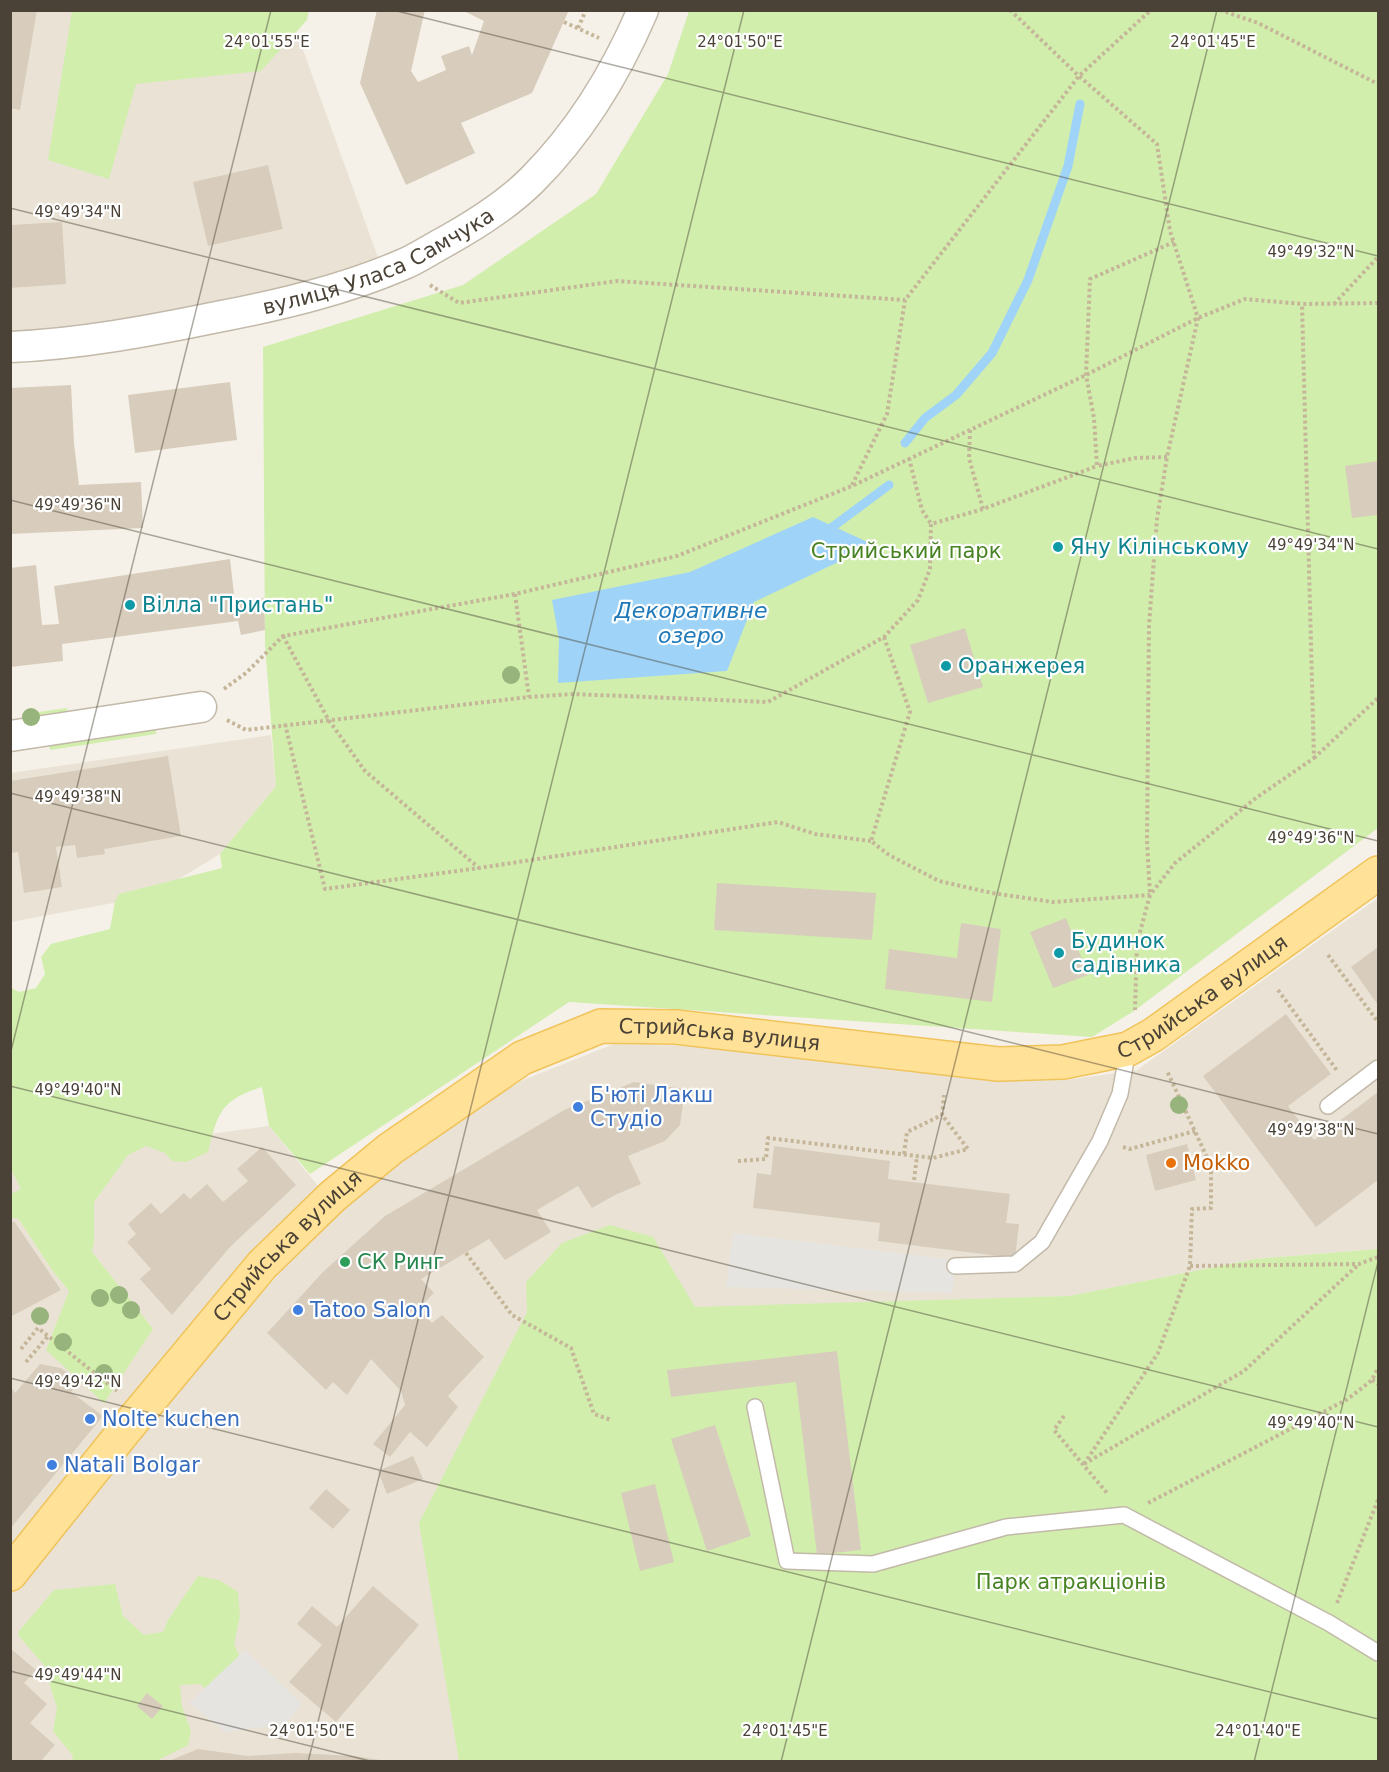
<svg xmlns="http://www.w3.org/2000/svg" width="1389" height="1772" font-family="'DejaVu Sans',sans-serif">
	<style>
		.residential { fill: #eae3d5 }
		.green { fill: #d1eead }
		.parking { fill: #e6e4e0 }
		.water { fill: #9fd4f8 }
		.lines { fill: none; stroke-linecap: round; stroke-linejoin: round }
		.stream { stroke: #9fd4f8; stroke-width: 9 }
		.building { fill: #d8cdbc }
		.lane-casing { stroke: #c2b9a9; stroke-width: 18 }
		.street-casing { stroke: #c2b9a9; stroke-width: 33 }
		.primary-casing { stroke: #f0c35b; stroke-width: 36 }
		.path { stroke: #c5b699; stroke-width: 4; stroke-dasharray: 3 3; stroke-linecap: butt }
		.lane { stroke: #fff; stroke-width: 15 }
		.street { stroke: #fff; stroke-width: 30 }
		.primary { stroke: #ffe197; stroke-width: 33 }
		.tree { fill: #96b47b }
		.ticks { fill: none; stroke: #4a4236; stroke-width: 1.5; stroke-opacity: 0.45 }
		.culture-dot { fill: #0f9aa8; stroke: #fff; stroke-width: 2 }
		.shop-dot { fill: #3f7fe0; stroke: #fff; stroke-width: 2 }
		.food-dot { fill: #e8710a; stroke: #fff; stroke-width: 2 }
		.leisure-dot { fill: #2e9e5b; stroke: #fff; stroke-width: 2 }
		.labels { text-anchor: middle; stroke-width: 4.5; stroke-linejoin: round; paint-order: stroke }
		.street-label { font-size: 21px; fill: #4a4236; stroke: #fff }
		.culture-label { font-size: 21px; fill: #0d838f; stroke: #fff; text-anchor: start }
		.park-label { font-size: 21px; fill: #478322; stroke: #fff }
		.shop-label { font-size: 21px; fill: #366cbe; stroke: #fff; text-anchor: start }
		.food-label { font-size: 21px; fill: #c56008; stroke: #fff; text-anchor: start }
		.leisure-label { font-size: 21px; fill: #27864d; stroke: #fff; text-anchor: start }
		.water-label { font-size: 22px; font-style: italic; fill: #217ab9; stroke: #fff }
		.ticks-label { font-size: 15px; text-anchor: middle; fill: #4a4236; stroke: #fff; stroke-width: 4.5; stroke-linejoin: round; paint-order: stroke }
	</style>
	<rect width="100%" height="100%" fill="#f6f1e8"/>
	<path class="residential" d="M11,11H289L379,260L333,278L57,334L11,333Z
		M271,735L276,786L220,854L151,896L11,922L10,773Z
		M1378,898V1249L1255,1259L1069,1296L695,1308L470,1761L11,1762V1587L251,1304L356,1191L434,1134L523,1080L614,1044L694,1046L990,1081L1066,1080L1137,1070Z
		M11,1049L202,1135L269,1126L319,1187L201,1315L11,1553Z"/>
	<path class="green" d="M72,11V10L309,11L307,20L261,71L136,84L109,179L48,160Z
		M689,11H1378V828L1134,1011L1092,1037L569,1002L310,1174L269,1126L262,1087C220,1100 218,1113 208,1152L186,1162L172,1161L165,1153L146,1146L128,1155L94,1202V1242L92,1252L153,1329L104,1403L46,1350L69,1291L52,1270L18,1218H11V1194L21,1189L11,1169V988L19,992L36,988L45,974L41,957L51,944L110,929L115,901L119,894L222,868L220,854L276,786L265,644L263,347L463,285L596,194L668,74Z
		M67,708L68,717L26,723L24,714Z
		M155,723L156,734L50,750L48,740Z
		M610,1225L653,1237L695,1307L1069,1296L1255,1259L1378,1249V1761H459L419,1523L527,1312L526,1282L562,1243Z
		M198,1576L219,1580L238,1592L240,1616L234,1644L243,1664L217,1707L201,1684L180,1685L182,1707L191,1731L188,1745L160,1759L159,1761H72L73,1756L53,1731L57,1708L44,1665L18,1635L19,1631L54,1590L115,1584L123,1616L144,1635L163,1632L168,1620Z"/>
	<path class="parking" d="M733,1233L956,1260L952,1293L726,1287Z
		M245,1650L302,1704L286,1724L225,1732L189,1703Z"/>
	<path class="water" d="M813,517L874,545L754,602L727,671L558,683L559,639L552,600L690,572Z"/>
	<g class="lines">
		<path class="stream" d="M905,443L925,418L956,395L992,353L1028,280L1068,166L1080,104
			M823,534L889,485"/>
	</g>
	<path class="building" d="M10,10H37L20,110L10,108Z
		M377,10H425L411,71L418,82L446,70L441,56L469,46L472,55L484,21L462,10H569L532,93L461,123L475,153L406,185L360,83Z
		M268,165L283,229L208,246L193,182Z
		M62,222L66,284L10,288V225Z
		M230,382L237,440L135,453L128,395Z
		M71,385L74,443L79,485L141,482L143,528L10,534V388Z
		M1378,461V515L1352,518L1345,466Z
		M230,559L235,603L264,598L265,630L241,635L238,621L62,644L63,661L10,667V568L36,565L42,625L59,624L54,586Z
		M965,628L983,687L928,703L910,645Z
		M168,756L181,836L104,849L105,854L77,858L75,845L56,847L62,887L24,893L18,852L10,853V781Z
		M717,883L876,893L872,940L714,930Z
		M1066,918L1088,975L1053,988L1030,932Z
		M961,923L1001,929L992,1002L885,989L889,949L957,958Z
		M1378,947V1005L1351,967Z
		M1286,1014L1331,1074L1288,1106L1314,1140L1378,1092V1180L1316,1227L1203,1076Z
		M634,1082L685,1089L680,1125L665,1141L628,1156L641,1184L615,1195L592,1208L578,1186L537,1210L551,1232L505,1260L489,1239L421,1279L434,1293L418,1309L432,1323L442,1315L484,1357L448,1396L458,1407L427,1447L410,1432L390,1457L373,1444L405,1405L401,1391L371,1359L347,1395L333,1382L326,1390L267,1333L323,1272L385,1216L564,1110Z
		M1187,1144L1196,1180L1155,1191L1146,1155Z
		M774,1146L890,1161L888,1179L1010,1194L1006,1223L1019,1224L1015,1258L878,1241L880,1223L753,1208L757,1173L771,1175Z
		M262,1147L296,1185L231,1246L172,1315L140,1279L151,1269L127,1242L136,1234L128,1224L151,1203L161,1214L184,1193L190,1199L207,1184L223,1202L248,1181L237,1169Z
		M14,1221L61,1290L10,1317V1224Z
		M837,1351L861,1550L817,1555L796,1382L671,1397L667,1370Z
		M40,1364L61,1368L79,1382L71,1392L103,1416L10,1529V1385L15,1393Z
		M715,1425L751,1536L707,1551L671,1439Z
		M413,1456L423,1479L387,1494L378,1471Z
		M655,1484L674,1562L640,1571L621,1493Z
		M326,1489L350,1510L333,1529L309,1508Z
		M373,1586L419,1625L336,1722L289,1682L322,1645L297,1624L312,1606L337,1627Z
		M10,1648L36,1670L24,1683L47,1704L30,1723L55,1745L41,1761H10Z
		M147,1693L163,1706L152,1719L137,1706Z
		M198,1749L248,1756L295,1753L355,1756L380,1760L169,1761Z"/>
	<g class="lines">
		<defs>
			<path id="lane" d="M1328,1106L1378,1068
				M955,1266L1015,1264L1042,1242L1100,1141L1120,1094L1128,1049
				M755,1407L787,1561L873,1564L1006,1527L1124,1515L1329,1623L1378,1653"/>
			<g id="street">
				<path id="s1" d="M10,347C80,344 149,331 217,317C280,305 344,290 404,264C416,259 428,251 439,245C472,227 506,206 532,180C580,132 616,73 643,10"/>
				<path d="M10,736L201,707"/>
			</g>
			<g id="primary">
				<path id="s2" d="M10,1574L125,1430L262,1265L333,1196L390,1149L522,1058L601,1026L676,1027L998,1064L1063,1062L1128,1049L1153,1035L1378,873"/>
			</g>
		</defs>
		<use href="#lane" class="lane-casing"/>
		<use href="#street" class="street-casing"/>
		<use href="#primary" class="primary-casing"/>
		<path class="path" d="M1010,10L1079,76L1157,144L1170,231L1198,318L1167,457L1157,519L1149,625L1147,841L1150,895L1137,943L1135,1010
			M1220,10L1258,23L1378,84
			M564,22L599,38
			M578,28L586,10
			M430,285L459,303L617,281L905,300
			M1334,304L1378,257
			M970,430L969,458L983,509
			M1167,457L1135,458L1097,466L1094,418L1086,375L1090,279L1174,242
			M909,458L922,510L931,524
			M852,485L887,414L905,300L1079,76L1151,10
			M515,594L529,697
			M283,636L328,719L365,771L479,868
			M884,637L910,712L871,841L889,855L939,881L992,893L1053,902L1150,895L1175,863L1256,798L1314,758L1302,304
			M224,689L246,673L283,636L515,594L677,556L852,486L1086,375L1198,318L1245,299L1302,304L1378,303
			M227,720L246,730L529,697L573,694L768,702L884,637L918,600L930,569L931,524L983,509L1097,466
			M285,724L325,889L479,868L778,822L815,834L871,841
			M1314,758L1378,698
			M1328,955L1378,1022
			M1278,990L1338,1072
			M1123,1147L1130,1149L1195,1131
			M904,1154L907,1132L942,1115
			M738,1161L766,1159L768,1138L933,1158L968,1149L942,1115L944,1095
			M914,1180L917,1156
			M466,1253L512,1315L571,1348L594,1414L611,1420
			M1190,1266L1359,1264L1378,1257
			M21,1349L38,1328L117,1391
			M26,1362L48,1336
			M1372,1380L1378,1384
			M1064,1416L1054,1430L1107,1493
			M1084,1464L1158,1353L1190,1266L1192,1209L1211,1208V1166L1167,1071
			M1084,1464L1244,1371L1359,1264
			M1148,1503L1348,1399L1372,1380L1378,1368
			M1337,1603L1378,1500"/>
		<use href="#lane" class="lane"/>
		<use href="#street" class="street"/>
		<use href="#primary" class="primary"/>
	</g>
	<g class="tree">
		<circle cx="511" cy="675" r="9"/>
		<circle cx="31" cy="717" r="9"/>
		<circle cx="1179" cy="1105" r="9"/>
		<circle cx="119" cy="1295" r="9"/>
		<circle cx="100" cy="1298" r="9"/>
		<circle cx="131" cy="1310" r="9"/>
		<circle cx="40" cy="1316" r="9"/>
		<circle cx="63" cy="1342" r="9"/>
		<circle cx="104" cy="1373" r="9"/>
	</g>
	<path class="ticks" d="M393,10L1378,256M10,208L1378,549M10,500L1378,841M10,793L1378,1134M10,1055L271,10M10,1086L1378,1427M10,1378L1378,1719M10,1671L374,1762M308,1762L744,10M781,1762L1217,10M1254,1762L1378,1262"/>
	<g class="culture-dot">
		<circle cx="1058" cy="547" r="6"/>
		<circle cx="130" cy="605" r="6"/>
		<circle cx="946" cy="666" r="6"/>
		<circle cx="1059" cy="953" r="6"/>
	</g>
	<g class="shop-dot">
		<circle cx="578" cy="1107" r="6"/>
		<circle cx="298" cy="1310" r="6"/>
		<circle cx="90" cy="1419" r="6"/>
		<circle cx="52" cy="1465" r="6"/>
	</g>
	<circle class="food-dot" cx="1171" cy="1163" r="6"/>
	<circle class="leisure-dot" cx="345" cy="1262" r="6"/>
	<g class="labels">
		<g class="street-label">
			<text dy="7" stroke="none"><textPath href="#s1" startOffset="381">вулиця Уласа Самчука</textPath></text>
			<text dy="7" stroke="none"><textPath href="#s2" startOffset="1438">Стрийська вулиця</textPath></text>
			<text dy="7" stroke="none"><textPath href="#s2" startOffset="936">Стрийська вулиця</textPath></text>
			<text dy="7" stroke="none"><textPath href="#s2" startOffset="430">Стрийська вулиця</textPath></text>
		</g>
		<g class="culture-label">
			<text x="1070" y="554">Яну Кілінському</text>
			<text x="142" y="612">Вілла "Пристань"</text>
			<text x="958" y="673">Оранжерея</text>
			<text x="1071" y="948">Будинок<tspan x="1071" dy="24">садівника</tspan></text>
		</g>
		<g class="park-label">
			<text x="906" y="558">Стрийський парк</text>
			<text x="1071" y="1589">Парк атракціонів</text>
		</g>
		<g class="shop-label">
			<text x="590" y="1102">Б'юті Лакш<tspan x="590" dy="24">Студіо</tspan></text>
			<text x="310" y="1317">Tatoo Salon</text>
			<text x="102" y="1426">Nolte kuchen</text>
			<text x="64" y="1472">Natali Bolgar</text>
		</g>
		<g class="food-label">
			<text x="1183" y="1170">Mokko</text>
		</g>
		<g class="leisure-label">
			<text x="357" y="1269">СК Ринг</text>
		</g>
		<g class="water-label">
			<text x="691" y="618">Декоративне<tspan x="691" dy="25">озеро</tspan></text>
		</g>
	</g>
	<g class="ticks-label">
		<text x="267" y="47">24°01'55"E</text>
		<text x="740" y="47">24°01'50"E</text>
		<text x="1213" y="47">24°01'45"E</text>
		<text x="78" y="217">49°49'34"N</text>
		<text x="1311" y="257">49°49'32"N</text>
		<text x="78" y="510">49°49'36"N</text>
		<text x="1311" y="550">49°49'34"N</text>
		<text x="78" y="802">49°49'38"N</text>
		<text x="1311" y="843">49°49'36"N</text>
		<text x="78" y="1095">49°49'40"N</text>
		<text x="1311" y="1135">49°49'38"N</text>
		<text x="78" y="1387">49°49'42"N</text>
		<text x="1311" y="1428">49°49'40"N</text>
		<text x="78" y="1680">49°49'44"N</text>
		<text x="312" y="1736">24°01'50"E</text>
		<text x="785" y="1736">24°01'45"E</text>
		<text x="1258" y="1736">24°01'40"E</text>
	</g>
	<rect width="1389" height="1772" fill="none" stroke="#4a4236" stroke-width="24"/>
</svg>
